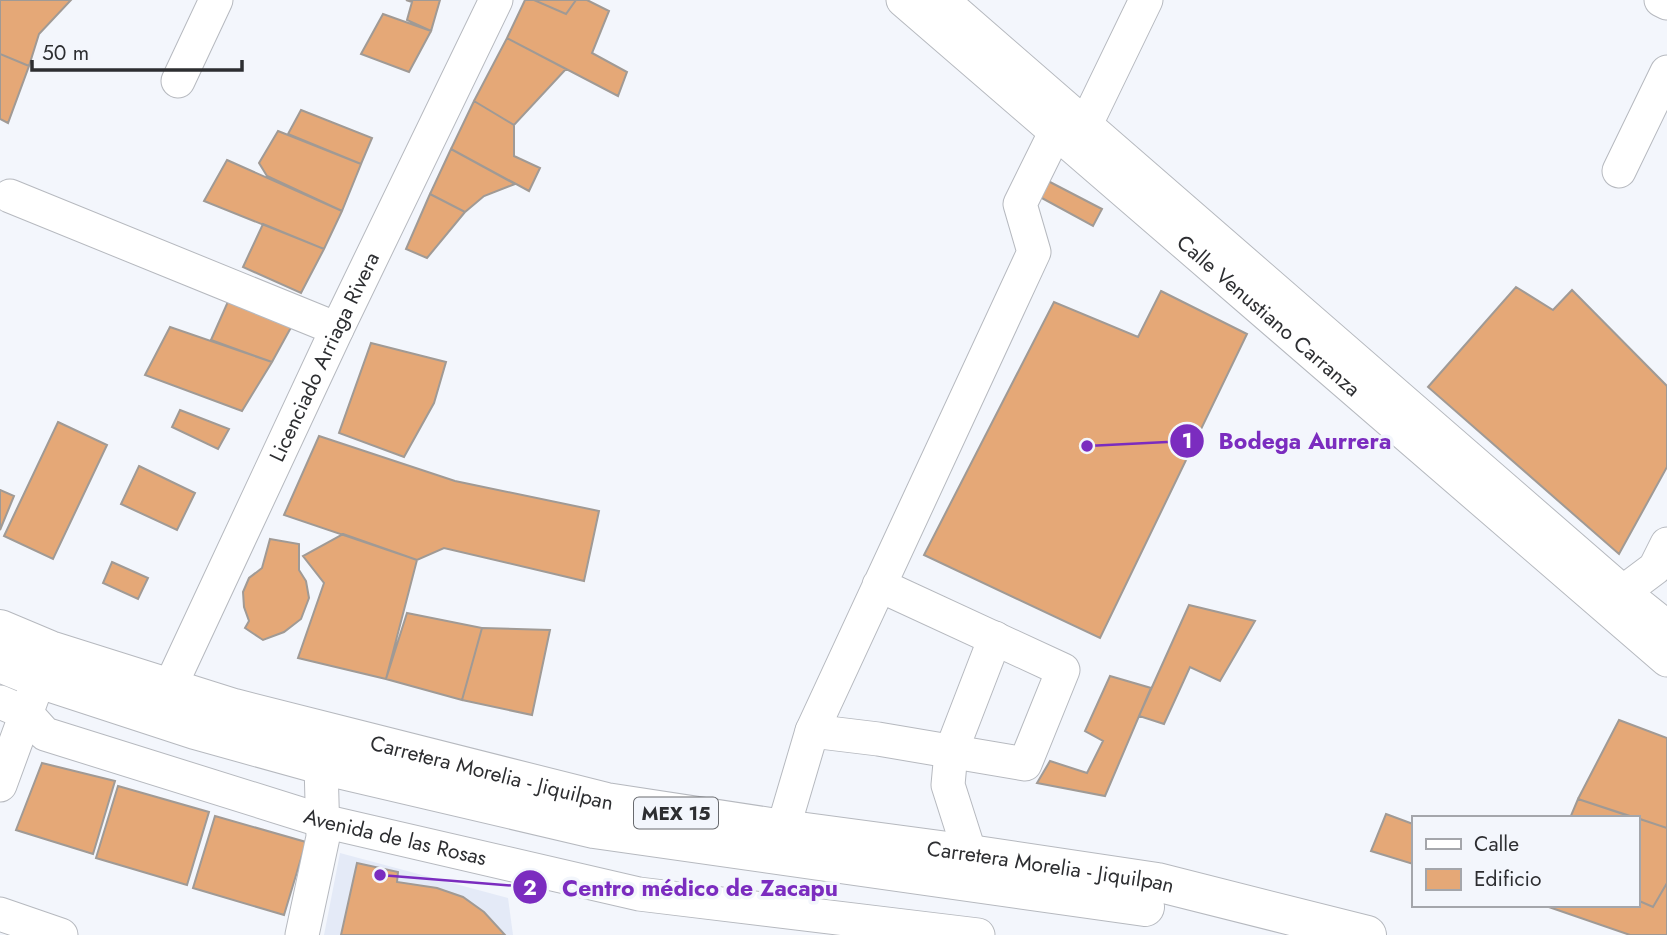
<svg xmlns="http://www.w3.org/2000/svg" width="1667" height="935" font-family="Jost,sans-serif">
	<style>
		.built { fill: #e4eaf7 }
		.building { fill: #e5a877; stroke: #a09a95; stroke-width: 2 }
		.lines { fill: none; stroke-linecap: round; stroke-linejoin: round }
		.minor-casing { stroke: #b6b9bf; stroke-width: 35 }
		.major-casing { stroke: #b6b9bf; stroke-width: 40 }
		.minor { stroke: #fff; stroke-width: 33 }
		.major { stroke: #fff; stroke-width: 38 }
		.labels { text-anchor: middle; stroke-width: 7; stroke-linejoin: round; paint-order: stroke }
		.shield { fill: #f3f6fc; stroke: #686a6e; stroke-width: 2 }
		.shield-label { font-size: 19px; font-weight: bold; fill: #2d2e31 }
		.street-label { font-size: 21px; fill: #2d2e31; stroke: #f3f6fc }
		.leader { fill: none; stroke: #7b2cbf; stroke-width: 2.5 }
		.callout-dot { fill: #7b2cbf; stroke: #f3f6fc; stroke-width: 2.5 }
		.mark-label { font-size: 21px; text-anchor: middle; font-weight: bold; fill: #fff }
		.callout-label { font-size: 23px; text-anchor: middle; font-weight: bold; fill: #7b2cbf; stroke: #f3f6fc; stroke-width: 7; stroke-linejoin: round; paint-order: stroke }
	</style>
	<rect width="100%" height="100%" fill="#f3f6fc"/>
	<path class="built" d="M340,853L508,898L513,935H324Z"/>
	<path class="building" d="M0,0H71L39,34L29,66L0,54Z
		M406,0H440L431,31L407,20L412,2Z
		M525,0H534L566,14L576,0H587L609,11L592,53L627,72L618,96L507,38Z
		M534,0H576L566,14Z
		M383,14L431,31L409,72L361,54Z
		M507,38L566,69L514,125L474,101Z
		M0,54L29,66L8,123L0,119Z
		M474,101L514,125V156L540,168L529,191L451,149Z
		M301,110L372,138L361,164L288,134Z
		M278,131L361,164L342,211L267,176L259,163Z
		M451,149L515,184L484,196L465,212L430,194Z
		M227,160L342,211L324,249L204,201Z
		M1048,181L1102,209L1093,226L1040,197Z
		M430,194L465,212L427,258L406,249Z
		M263,224L324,249L301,293L243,267Z
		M1516,287L1553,310L1572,290L1667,386V467L1619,554L1428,387Z
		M1161,291L1247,334L1100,638L924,555L1054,302L1138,337Z
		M230,297L294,322L272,362L211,340Z
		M170,327L272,362L242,411L145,375Z
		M371,343L446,362L434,403L404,457L339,433Z
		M180,410L229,429L218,449L172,427Z
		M58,422L107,445L53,559L4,536Z
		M319,436L455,481L599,511L584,581L444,548L417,560L284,515Z
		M139,466L195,493L177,530L121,504Z
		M0,490L14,496L0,530Z
		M343,534L417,560L386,679L298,658L324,583L303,556Z
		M270,539L299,544V570L306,581L309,598L301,619L284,632L263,640L245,628L249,621L244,607L243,592L249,578L262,568Z
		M112,562L148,578L138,599L103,583Z
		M1189,605L1255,621L1220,681L1190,667L1164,724L1139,716Z
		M407,613L482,628L462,700L386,679Z
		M482,628L550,630L532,715L462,700Z
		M1110,676L1151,688L1105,796L1037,783L1050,761L1087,773L1103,741L1085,731Z
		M1619,720L1667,738V828L1578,799Z
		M42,763L115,781L93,854L16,830Z
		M118,786L209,812L187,885L96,858Z
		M1578,799L1635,818H1570Z
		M1386,814L1413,824V864L1371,851Z
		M215,816L306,842L284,915L193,888Z
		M1637,818L1667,828V883L1653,907L1637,900Z
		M357,863L398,872L397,882L437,888L463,897L484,912L505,935H341Z
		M1667,883V935H1630L1543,905H1637V900L1653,907Z"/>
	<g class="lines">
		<defs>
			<g id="minor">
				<path id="s1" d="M903,0L1667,660"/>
				<path d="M942,0L1623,592L1667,627"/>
				<path d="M1661,0L1667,3"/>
				<path d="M178,81L216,0"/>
				<path d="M1619,171L1667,72"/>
				<path d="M10,196L337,329"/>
				<path d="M879,585L1063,670L1025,764L878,739L812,731L1034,252L1020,204L1055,133L1086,124L1146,0"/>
				<path d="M1609,609L1623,592L1655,568L1667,544"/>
				<path id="s2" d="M0,702L26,713L45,734L323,821L639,894L978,935"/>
				<path id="s3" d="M161,713L169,689L337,329L496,0"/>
				<path d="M0,785L33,695"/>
				<path d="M783,829L812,731"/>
				<path d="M970,854L948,785L951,752L995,638"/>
				<path d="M0,914L61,935"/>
				<path d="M302,935L323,837L321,765"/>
			</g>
			<g id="major">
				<path id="s4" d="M0,629L50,650L234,708L606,802L783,829L970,854L1157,882L1367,935"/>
				<path d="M0,663L39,679L195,730L321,765L594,829L1145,907"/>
			</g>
		</defs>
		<use href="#minor" class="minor-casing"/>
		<use href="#major" class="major-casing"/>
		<use href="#minor" class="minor"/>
		<use href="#major" class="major"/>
	</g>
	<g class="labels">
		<rect class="shield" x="634" y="797.5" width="84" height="31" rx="5"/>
		<g class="shield-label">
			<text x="676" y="820">MEX 15</text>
		</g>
		<g class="street-label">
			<text dy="7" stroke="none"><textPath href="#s1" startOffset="483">Calle Venustiano Carranza</textPath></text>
			<text dy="7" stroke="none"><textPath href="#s3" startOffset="392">Licenciado Arriaga Rivera</textPath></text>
			<text dy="7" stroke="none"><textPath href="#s4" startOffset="513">Carretera Morelia - Jiquilpan</textPath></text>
			<text dy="7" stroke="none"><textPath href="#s2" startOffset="422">Avenida de las Rosas</textPath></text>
			<text dy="7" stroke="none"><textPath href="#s4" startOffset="1080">Carretera Morelia - Jiquilpan</textPath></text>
		</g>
	</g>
	<path class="leader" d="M1087 446L1187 441M380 875L530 887"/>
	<g class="callout-dot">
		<circle cx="1087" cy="446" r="7"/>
		<circle cx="380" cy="875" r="7"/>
		<circle cx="1187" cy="441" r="18"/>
		<circle cx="530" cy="887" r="18"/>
	</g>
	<g class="mark-label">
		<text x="1187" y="448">1</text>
		<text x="530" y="895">2</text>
	</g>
	<g class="callout-label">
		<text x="1305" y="449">Bodega Aurrera</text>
		<text x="700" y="896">Centro médico de Zacapu</text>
	</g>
	<rect x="1412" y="816" width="228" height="91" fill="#f3f6fc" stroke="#a4a6ab" stroke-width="2"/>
	<rect x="1426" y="839" width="35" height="10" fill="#ffffff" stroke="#a4a6ab" stroke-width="2"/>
	<text x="1474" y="851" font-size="21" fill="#2d2e31">Calle</text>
	<rect x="1426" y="869" width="35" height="21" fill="#e5a877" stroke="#a4a6ab" stroke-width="2"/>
	<text x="1474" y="886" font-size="21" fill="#2d2e31">Edificio</text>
	<path d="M32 60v10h210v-10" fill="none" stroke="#2d2e31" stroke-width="3.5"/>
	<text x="42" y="60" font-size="21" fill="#2d2e31" stroke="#f3f6fc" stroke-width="5" paint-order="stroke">50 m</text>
</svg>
